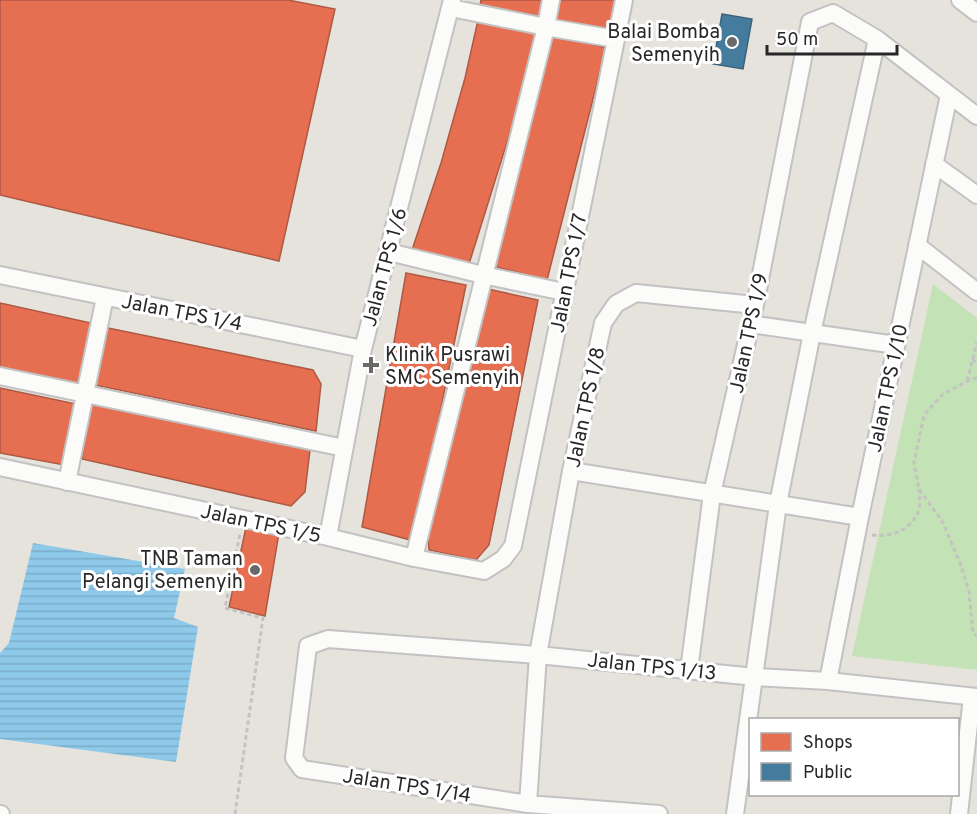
<svg xmlns="http://www.w3.org/2000/svg" width="977" height="814" font-family="Overpass,sans-serif">
	<style>
		.park { fill: #c3e2b5 }
		.water { fill: url(#water-rules) }
		.shops { fill: #e76f51; stroke: #ad5944; stroke-width: 1.5 }
		.public { fill: #457b9d; stroke: #3c627a; stroke-width: 1.5 }
		.lines { fill: none; stroke-linecap: round; stroke-linejoin: round }
		.minor-casing { stroke: #c3c2c3; stroke-width: 20 }
		.path { stroke: #c4c3c2; stroke-width: 3; stroke-dasharray: 4.5 3; stroke-linecap: butt }
		.minor { stroke: #fbfbfa; stroke-width: 16 }
		.poi-dot { fill: #6a6967; stroke: #fff; stroke-width: 2 }
		.labels { text-anchor: middle; stroke-width: 6; stroke-linejoin: round; paint-order: stroke }
		.poi-label { font-size: 20px; fill: #272727; stroke: #fff; text-anchor: end }
		.street-label { font-size: 20px; fill: #272727; stroke: #fff }
	</style>
	<defs>
		<pattern id="water-rules" width="6" height="5" patternUnits="userSpaceOnUse" patternTransform="scale(1.5)"><rect width="6" height="5" fill="#8ec9ea"/><path d="M0 2.5h6" fill="none" stroke="#7aadc9"/></pattern>
	</defs>
	<rect width="100%" height="100%" fill="#e6e3dd"/>
	<path class="park" d="M933,284L977,318V670L852,656Z"/>
	<path class="water" d="M33,543L185,569L174,618L198,627L176,762L0,739V653L9,643Z"/>
	<path class="shops" d="M0,0H288L335,9L279,261L0,195Z
		M481,0H547L543,17L480,5Z
		M557,0H619L613,32L553,20Z
		M478,20L540,29L534,56L469,264L412,250L441,163L465,78Z
		M552,33L606,48L547,280L493,266Z
		M406,273L466,285L414,541L362,527Z
		M483,288L538,300L489,545L476,560L429,550L428,536Z
		M0,303L91,323L78,386L0,369Z
		M108,328L313,370L321,384L316,431L95,385Z
		M0,388L76,404L64,465L0,453Z
		M91,402L310,450L305,492L291,506L82,459Z
		M246,527L279,533L265,616L229,607Z"/>
	<path class="public" d="M722,14L752,19L743,69L713,64Z"/>
	<g class="lines">
		<defs>
			<path id="minor" d="M960,0L977,13
				M451,8L546,27L616,39
				M934,164L977,195
				M917,245L977,292
				M389,252L483,275L564,292
				M0,275L363,349
				M750,324L896,345
				M0,376L344,448
				M0,467L328,537L414,558L484,571L503,559L513,546L624,0
				M571,471L860,517
				M67,482L105,297
				M328,537L363,349L452,0
				M414,558L546,27L551,0
				M689,670L712,494L755,305L810,22L833,13L877,39L977,116
				M828,681L860,517L949,95
				M528,804L538,655L571,471L603,323L616,304L636,293L755,305
				M0,814H1
				M659,814L528,804L302,769L294,758L308,646L328,639L538,655L755,677L828,681L977,697
				M735,814L778,504L812,333L877,39
				M959,814L972,697"/>
		</defs>
		<use href="#minor" class="minor-casing"/>
		<path class="path" d="M973,359L977,342
			M977,378L971,379L942,395L924,415L914,463L919,489L942,521L961,565L969,592L973,632L977,636
			M967,381L973,359L977,364
			M872,535C891,537 908,532 918,513C921,507 919,496 919,489
			M235,814L263,618L225,608L240,534"/>
		<use href="#minor" class="minor"/>
	</g>
	<g class="poi-dot">
		<circle cx="732" cy="42" r="6"/>
		<path d="M368 356h6v6h6v6h-6v6h-6v-6h-6v-6h6z"/>
		<circle cx="255" cy="570" r="6"/>
	</g>
	<g class="labels">
		<g class="poi-label">
			<text x="720" y="38">Balai Bomba<tspan x="720" dy="23">Semenyih</tspan></text>
			<text x="385" y="361" text-anchor="start">Klinik Pusrawi<tspan x="385" dy="23">SMC Semenyih</tspan></text>
			<text x="243" y="565">TNB Taman<tspan x="243" dy="23">Pelangi Semenyih</tspan></text>
		</g>
		<g class="street-label">
			<text transform="translate(384 267) rotate(-75)" y="7">Jalan TPS 1/6</text>
			<text transform="translate(568 273) rotate(-79)" y="7">Jalan TPS 1/7</text>
			<text transform="translate(182 312) rotate(11)" y="7">Jalan TPS 1/4</text>
			<text transform="translate(748 333) rotate(-78)" y="7">Jalan TPS 1/9</text>
			<text transform="translate(887 388) rotate(-78)" y="7">Jalan TPS 1/10</text>
			<text transform="translate(585 407) rotate(-78)" y="7">Jalan TPS 1/8</text>
			<text transform="translate(261 523) rotate(12)" y="7">Jalan TPS 1/5</text>
			<text transform="translate(652 666) rotate(6)" y="7">Jalan TPS 1/13</text>
			<text transform="translate(407 785) rotate(9)" y="7">Jalan TPS 1/14</text>
		</g>
	</g>
	<rect x="749" y="718" width="210" height="78" fill="#ffffff" stroke="#a9a9a9" stroke-width="1.5"/>
	<rect x="761" y="733" width="30" height="18" fill="#e76f51" stroke="#a9a9a9" stroke-width="1.5"/>
	<text x="803" y="748" font-size="18" fill="#272727">Shops</text>
	<rect x="761" y="763" width="30" height="18" fill="#457b9d" stroke="#a9a9a9" stroke-width="1.5"/>
	<text x="803" y="778" font-size="18" fill="#272727">Public</text>
	<path d="M767 45v9h130v-9" fill="none" stroke="#272727" stroke-width="3"/>
	<text x="776" y="45" font-size="18" fill="#272727" stroke="#ffffff" stroke-width="4.5" paint-order="stroke">50 m</text>
</svg>
